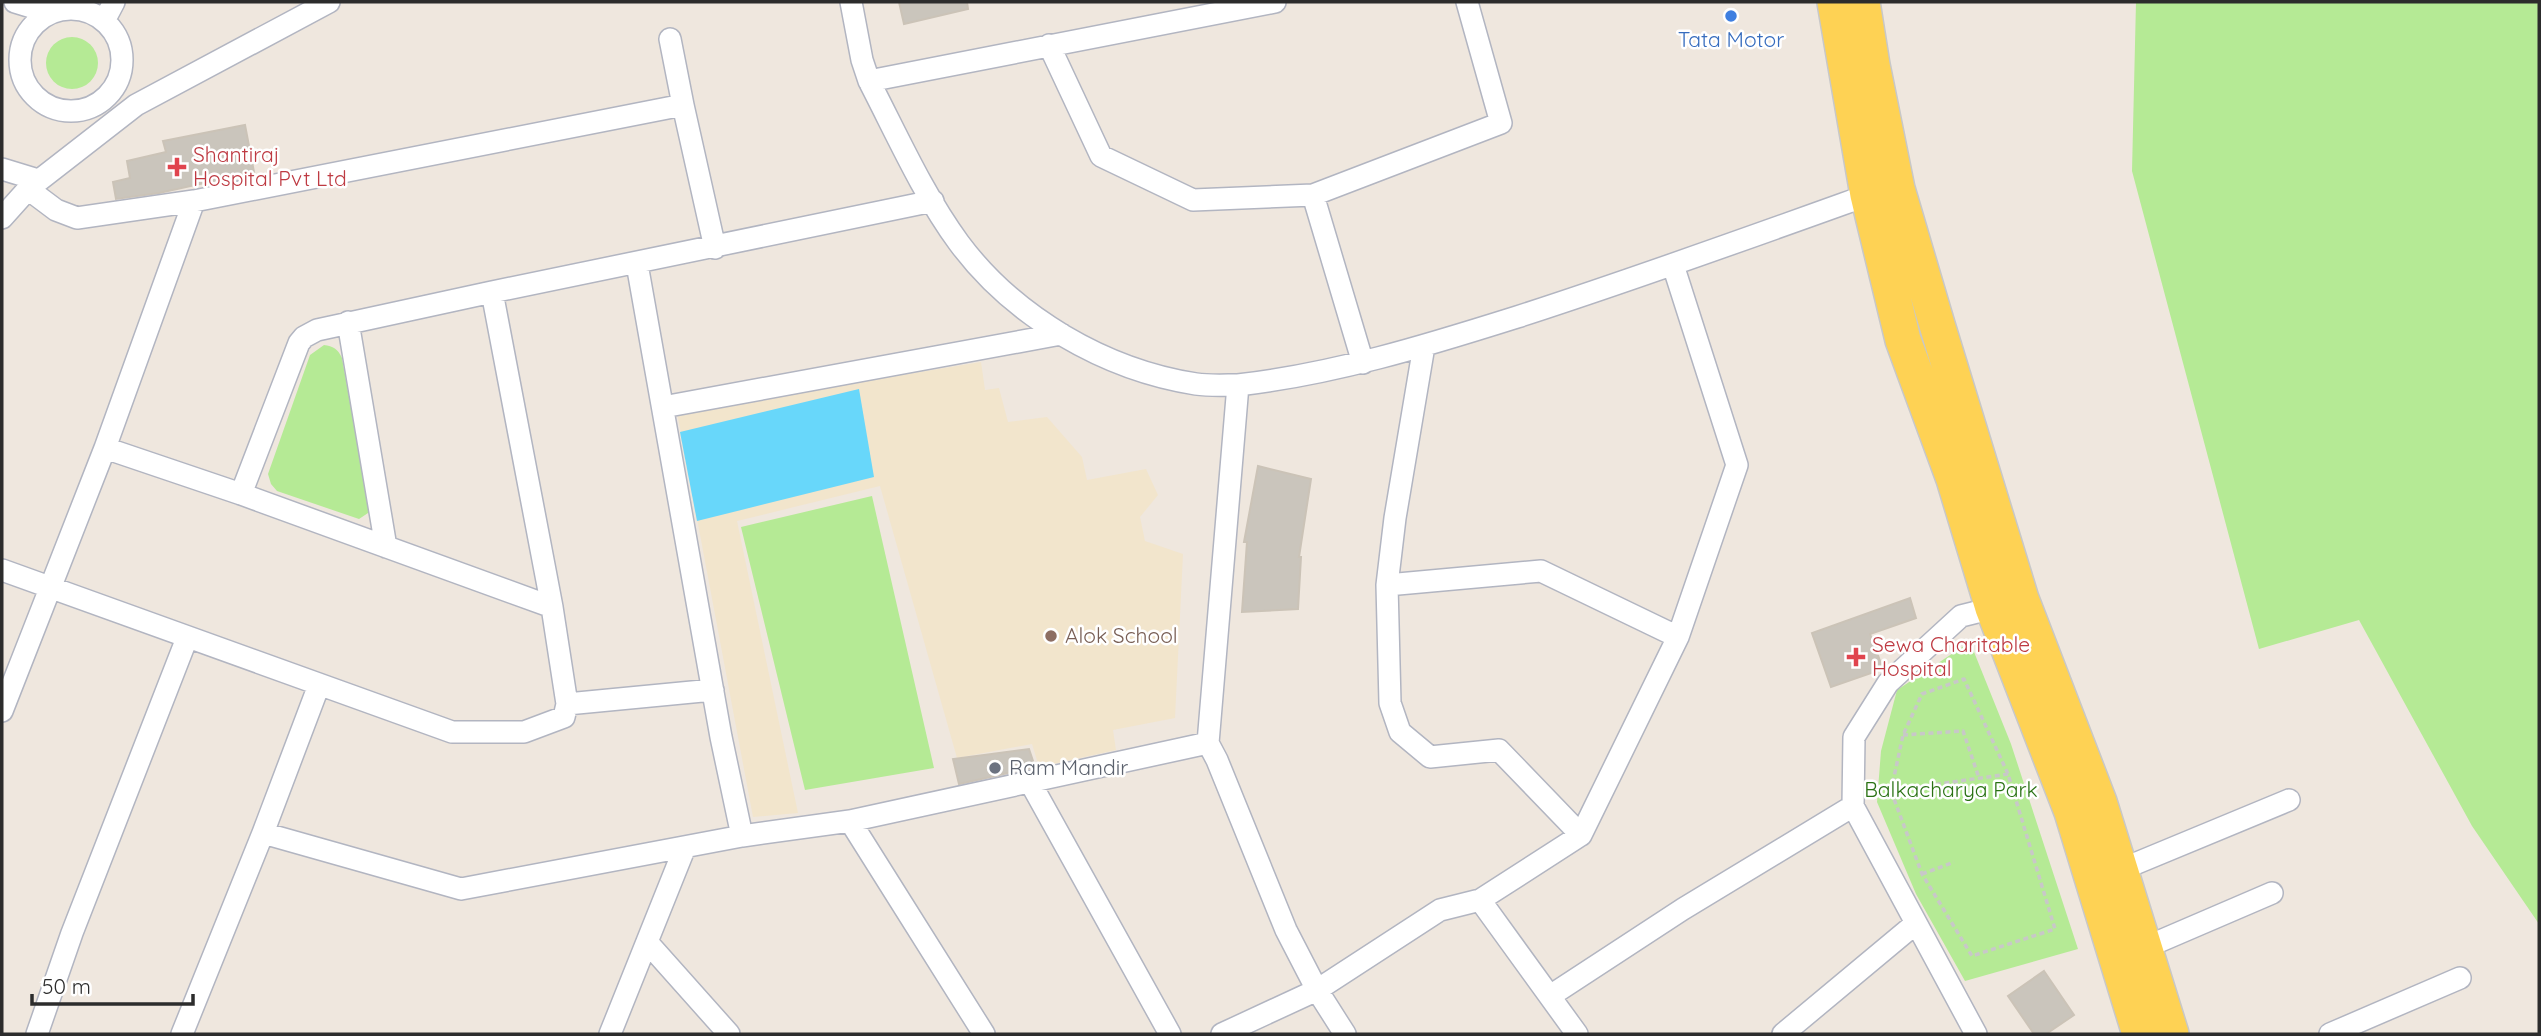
<svg xmlns="http://www.w3.org/2000/svg" width="2541" height="1036" font-family="Quicksand,sans-serif">
	<style>
		.education { fill: #f2e5cc }
		.green { fill: #b5ea95 }
		.water { fill: #68d7fa }
		.building { fill: #cac5bc; stroke: #cbc3b7; stroke-width: 2 }
		.lines { fill: none; stroke-linecap: round; stroke-linejoin: round }
		.minor-casing { stroke: #b2b5c1; stroke-width: 24 }
		.primary-casing { stroke: #c8c8c8; stroke-width: 38 }
		.path { stroke: #c8c8c8; stroke-width: 3.5; stroke-dasharray: 5 3.5; stroke-linecap: butt }
		.minor { stroke: #fff; stroke-width: 21 }
		.primary { stroke: #fed254; stroke-width: 35 }
		.shop-dot { fill: #3f7fe0; stroke: #fff; stroke-width: 2.5 }
		.health-dot { fill: #e0444e; stroke: #fff; stroke-width: 2.5 }
		.education-dot { fill: #8d6e63; stroke: #fff; stroke-width: 2.5 }
		.worship-dot { fill: #6b7280; stroke: #fff; stroke-width: 2.5 }
		.labels { text-anchor: middle; stroke-width: 5; stroke-linejoin: round; paint-order: stroke }
		.shop-label { font-size: 21px; fill: #366cbe; stroke: #fff }
		.health-label { font-size: 21px; fill: #be3a42; stroke: #fff; text-anchor: start }
		.education-label { font-size: 21px; fill: #785e54; stroke: #fff; text-anchor: start }
		.worship-label { font-size: 21px; fill: #5b616d; stroke: #fff; text-anchor: start }
		.park-label { font-size: 21px; fill: #2a7214; stroke: #fff }
	</style>
	<rect width="100%" height="100%" fill="#efe7de"/>
	<path class="education" d="M981,362L985,390L999,388L1008,422L1047,417L1082,457L1087,480L1146,469L1158,495L1140,517L1145,541L1183,554L1175,718L1113,730L1116,750L1039,767L1032,744L957,758L880,486L737,521L798,813L753,817L677,412Z"/>
	<path class="green" d="M2136,2H2539V924L2472,826L2359,620L2259,649L2132,171Z
		M46 63a26 26 0 1 1 52 0a26 26 0 1 1-52 0Z
		M324,345C333,346 338,349 342,358L369,508L368,513L359,519L277,491L271,484L268,474L310,355Z
		M872,496L934,768L805,790L741,527Z
		M1970,642L2011,744L2078,949L1965,981L1916,894L1877,802L1881,751L1897,690Z"/>
	<path class="water" d="M859,389L874,477L697,521L680,432Z"/>
	<path class="building" d="M899,2H967L968,9L904,24Z
		M245,125L254,172L159,193L116,199L113,182L130,178L127,161L166,152L163,141Z
		M1258,466L1311,479L1299,557H1301L1298,609L1242,612L1247,542H1244Z
		M1910,598L1916,618L1870,634L1883,669L1831,687L1812,633Z
		M1029,749L1035,767L959,784L953,759Z
		M2044,971L2074,1015L2046,1034H2034L2008,996Z"/>
	<g class="lines">
		<defs>
			<path id="minor" d="M15,2L51,13
				M851,2L862,60L869,81C897,135 923,194 959,243C1014,317 1105,370 1196,384C1210,386 1225,385 1238,385L1208,743L1217,760L1286,930L1317,990L1345,1034
				M20 60a51 51 0 1 1 102 0a51 51 0 1 1-102 0Z
				M104,21L114,2
				M670,39L683,105
				M1049,45L1101,156L1193,200L1313,195
				M869,81L1275,2
				M2,169L38,180
				M28,189L56,210L77,218L194,201
				M2,218L28,189L136,105L329,2
				M348,322L386,547
				M1424,346L1395,518L1387,585L1390,703L1400,732L1430,757L1499,750L1581,835
				M1363,363L1313,195L1501,123L1467,2
				M1238,385C1334,374 1425,346 1517,317C1635,279 1751,237 1868,195
				M663,407L1061,334
				M241,494L299,343L304,337L317,330L492,292
				M2,570L452,732H524L564,717L567,704L552,607L492,292L933,201
				M1387,585L1541,571L1678,637
				M552,607L241,494L105,448L194,201L683,105L715,248
				M567,704L713,690
				M2,711L105,448
				M1030,782L1170,1034
				M263,833L319,685
				M742,836L850,821
				M2120,870L2289,800
				M1480,900L1581,835L1678,637L1737,465L1673,265
				M647,942L729,1034
				M2144,948L2272,893
				M1550,996L1683,909L1853,806
				M37,1034L72,933L187,638
				M182,1034L263,833L461,889L742,836L721,737L637,264
				M610,1034L685,847
				M984,1034L850,821L1208,743
				M1222,1034L1317,990L1440,910L1480,900L1577,1034
				M1783,1034L1915,924
				M1976,1034L1853,806L1854,737L1888,683L1961,616L1993,608
				M2330,1034L2460,978"/>
			<path id="primary" d="M1835,2L1868,195L1903,340L1954,479L1993,608L2072,812L2140,1034
				M1862,2L1872,65L1897,189L1938,328L2021,599L2099,802L2171,1034"/>
		</defs>
		<use href="#minor" class="minor-casing"/>
		<use href="#primary" class="primary-casing"/>
		<path class="path" d="M1903,735L1963,731L1979,778
			M1891,791L1903,735L1922,694L1964,679L2008,774L2055,929L1972,956L1922,874L1891,791L2008,774
			M1922,874L1954,862"/>
		<use href="#minor" class="minor"/>
		<use href="#primary" class="primary"/>
	</g>
	<circle class="shop-dot" cx="1731" cy="16" r="7"/>
	<g class="health-dot">
		<path d="M173.5 156.5h7v7h7v7h-7v7h-7v-7h-7v-7h7z"/>
		<path d="M1852.5 646.5h7v7h7v7h-7v7h-7v-7h-7v-7h7z"/>
	</g>
	<circle class="education-dot" cx="1051" cy="636" r="7"/>
	<circle class="worship-dot" cx="995" cy="768" r="7"/>
	<g class="labels">
		<g class="shop-label">
			<text x="1731" y="47">Tata Motor</text>
		</g>
		<g class="health-label">
			<text x="193" y="162">Shantiraj<tspan x="193" dy="24">Hospital Pvt Ltd</tspan></text>
			<text x="1872" y="652">Sewa Charitable<tspan x="1872" dy="24">Hospital</tspan></text>
		</g>
		<g class="education-label">
			<text x="1065" y="643">Alok School</text>
		</g>
		<g class="worship-label">
			<text x="1009" y="775">Ram Mandir</text>
		</g>
		<g class="park-label">
			<text x="1951" y="797">Balkacharya Park</text>
		</g>
	</g>
	<rect width="2541" height="1036" fill="none" stroke="#2c2c2c" stroke-width="7"/>
	<path d="M32 994v10h161v-10" fill="none" stroke="#2c2c2c" stroke-width="3.5"/>
	<text x="42" y="994" font-size="21" fill="#2c2c2c" stroke="#ffffff" stroke-width="5" paint-order="stroke">50 m</text>
</svg>
